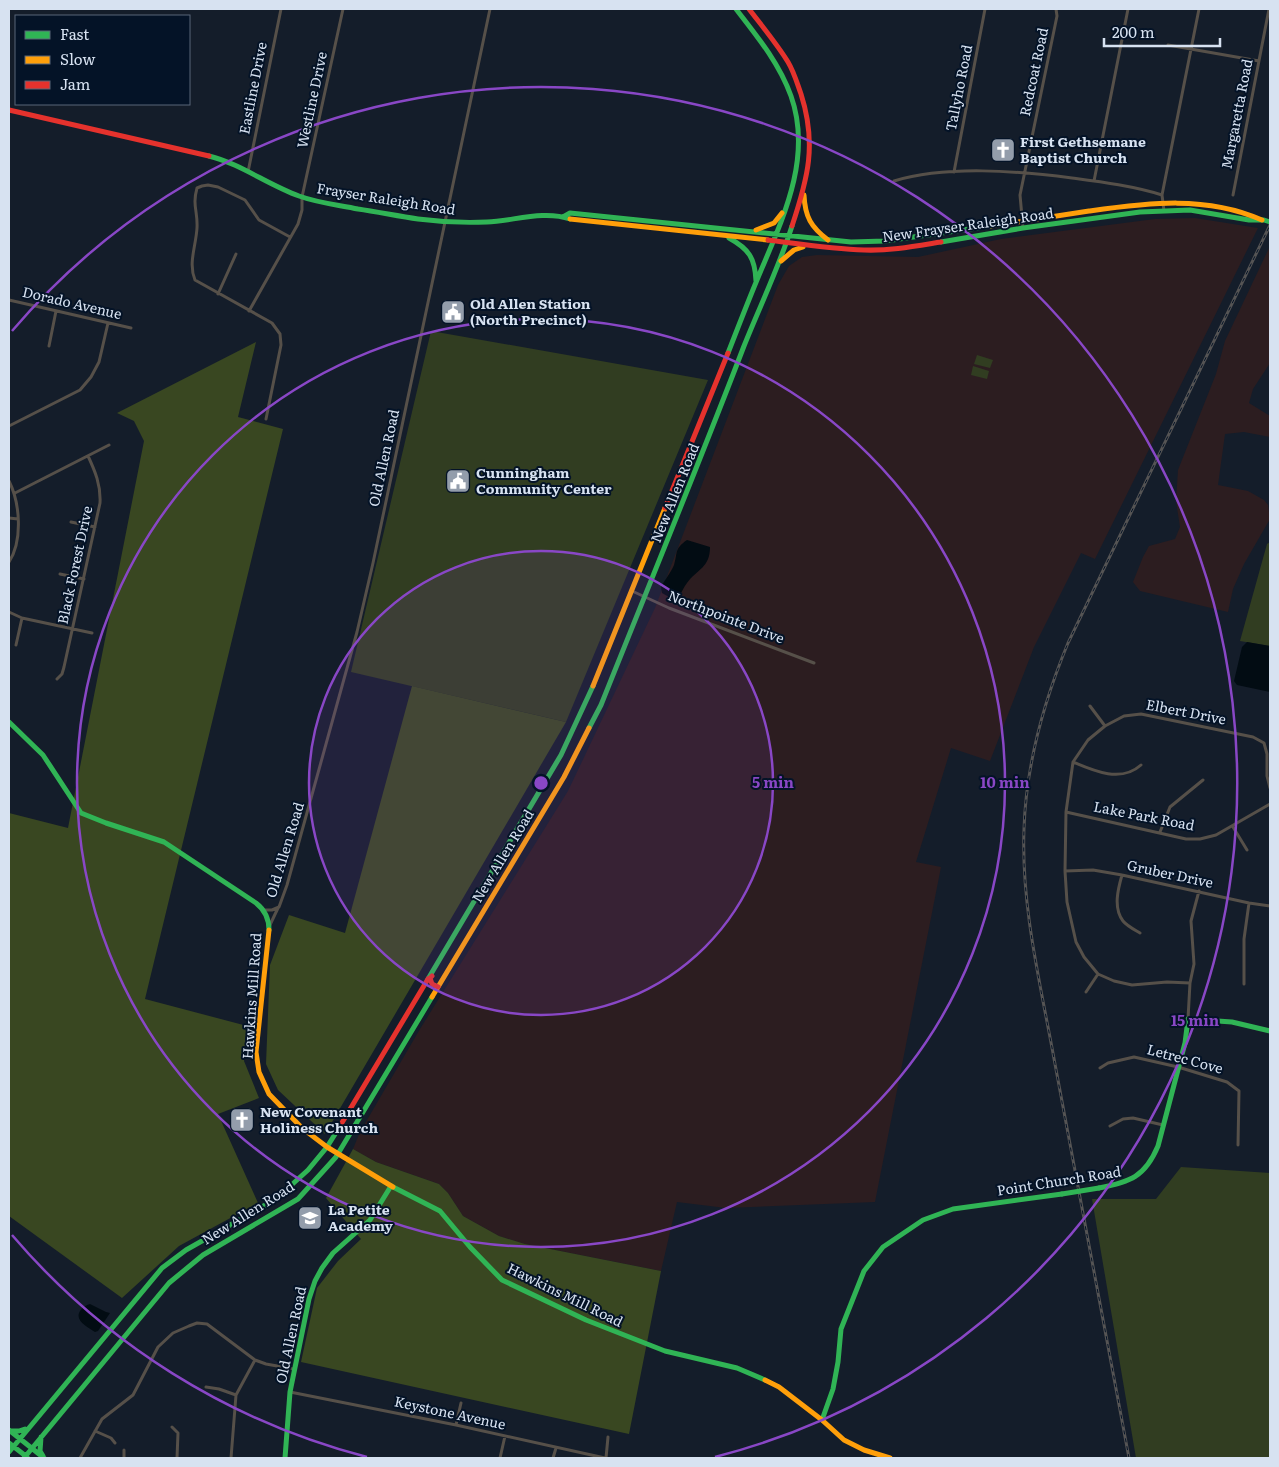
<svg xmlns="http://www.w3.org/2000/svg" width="1279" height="1467" font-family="Literata,serif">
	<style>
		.industrial { fill: #2c1d20 }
		.green { fill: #313d21 }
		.forest { fill: #394721 }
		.water { fill: #020c13 }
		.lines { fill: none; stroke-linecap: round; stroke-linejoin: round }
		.street { stroke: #565049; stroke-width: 3 }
		.fast { stroke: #30b455; stroke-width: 5 }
		.slow { stroke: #ff9f0a; stroke-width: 5 }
		.jam { stroke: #e5322d; stroke-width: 5 }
		.rail-casing { stroke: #555454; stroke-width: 3 }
		.rail { stroke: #041327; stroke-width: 1; stroke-dasharray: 4; stroke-linecap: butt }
		.fast-bridge { stroke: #30b455; stroke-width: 5 }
		.ring { fill: none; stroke: #8947c6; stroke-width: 2.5 }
		.labels { text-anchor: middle; stroke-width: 4; stroke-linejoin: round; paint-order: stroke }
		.street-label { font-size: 14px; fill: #d7e2f1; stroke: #041327 }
		.poi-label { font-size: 14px; font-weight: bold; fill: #d7e2f1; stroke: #041327; text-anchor: start }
		.centre { fill: #8947c6; stroke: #041327; stroke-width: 2.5 }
		.ring-label { font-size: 15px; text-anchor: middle; font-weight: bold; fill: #8947c6; stroke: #041327; stroke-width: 4; stroke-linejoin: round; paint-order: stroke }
	</style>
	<rect width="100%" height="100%" fill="#141d2a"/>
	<path class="industrial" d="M1195,218L1258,228L1095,559L1081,553L1034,647L990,761L951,748L916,862L941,867L875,1202L726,1208L677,1202L661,1271L525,1244L499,1236L463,1216L448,1193L439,1184L376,1162L353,1149L360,1132L420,1029L568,791L655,608L778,285L789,266L802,257L817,255L918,257L1001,239L1155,219Z
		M1270,246V363L1253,389L1249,403L1270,416V437L1244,432L1225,434L1218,485L1248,491L1264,500L1268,505L1270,519L1244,564L1233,589L1228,612L1140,591L1133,582L1143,557L1149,546L1175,539L1180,527L1176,501L1178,470L1216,374L1225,341Z"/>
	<path class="green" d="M431,331L708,380L566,722L351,672Z
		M977,355L993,360L990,368L974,364Z
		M973,366L989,371L987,379L971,375Z
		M1270,542V646L1240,641L1267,544Z
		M1181,1167L1270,1173V1458H1136L1092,1199H1156Z"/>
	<path class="forest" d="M256,342L238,417L283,429L145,999L251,1027L244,1061L259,1098L218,1114L258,1203L179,1246L122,1298L9,1216V813L68,828L144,441L134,421L117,413Z
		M412,686L566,722L325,1134L278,1090L266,1064L270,965L289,915L345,933Z
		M353,1149L376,1162L439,1184L448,1193L463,1216L499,1236L525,1244L661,1271L629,1434L301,1362L317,1288L338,1261L361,1239L326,1198Z"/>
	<path class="water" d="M687,540L710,547C710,568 697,569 687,583C683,588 681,595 676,599L669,597L662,593L661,587C665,580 671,572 674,565C678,552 674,549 687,540Z
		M1247,642L1270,646V692L1237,685L1234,681L1242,647Z
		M90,1304L106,1312L110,1313L98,1331L95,1332C88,1327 74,1321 80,1311C83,1307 86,1305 90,1304Z"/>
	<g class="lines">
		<path class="street" d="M1168,45L1259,61
			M248,172L281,9
			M954,172L985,9
			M894,181C947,165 1017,171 1072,178C1102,182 1133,186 1162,195
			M1094,181L1128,9
			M1233,195L1269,9
			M1164,211L1162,195L1199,9
			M1023,228L1020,195L1057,16L1056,9
			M218,294L236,254
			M9,300L131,328
			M249,311L298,224L302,210V197L343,9
			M49,346L56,311
			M266,419L281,345L280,334L272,323L195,280C188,263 196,246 197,228C198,211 192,206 197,188L202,186L208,185L218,187L245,200L259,220L290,237
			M9,426L80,390L91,377L99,362L108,323
			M9,481C20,503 23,540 9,562
			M15,493L109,445
			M9,518L18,519
			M71,522L95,527
			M60,574L84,579
			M632,591L669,608L814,663
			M9,612L22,618L92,633
			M16,645L22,618
			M57,679L62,674L64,667L100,503C101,485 95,471 88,456
			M1090,706L1105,726
			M1073,762C1094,771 1121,783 1141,765
			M1066,812L1186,839H1200L1216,835L1270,804
			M1233,827L1247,850
			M1160,832L1170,807L1203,780
			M1065,871L1093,870L1122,875L1249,903L1270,906
			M1122,875C1118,889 1113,908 1123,921C1127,926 1135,930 1140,933
			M264,910H272L279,907L287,885L357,632L373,563L490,9
			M269,927L278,908
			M1190,983L1167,982L1132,985L1114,981L1098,974L1084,957L1076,942L1067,902L1065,871L1066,812L1073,762L1088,740L1105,726L1124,716L1141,714L1253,737L1264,743L1267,754V776L1270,788
			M1244,984V939L1249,903
			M1086,992L1098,974
			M1188,1019L1190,983L1194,964L1191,921L1199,891
			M1100,1068L1108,1063L1134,1057L1178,1067L1227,1082L1239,1091L1238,1145
			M1110,1126L1123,1119L1133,1118L1163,1125
			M206,1387L219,1389L236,1395
			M290,1392L456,1425L605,1458
			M456,1425L461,1403
			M172,1427L178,1433L177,1458
			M95,1431L111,1438L115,1443
			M124,1450V1458
			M80,1458L102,1419L133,1395L158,1347L173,1333L189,1326L197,1323L207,1324L255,1360L266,1364L294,1369
			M231,1458L236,1395L255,1360
			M500,1458L505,1436
			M553,1458L556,1448
			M606,1458L608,1437"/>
		<path class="fast" d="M209,156C241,164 268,185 299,196C318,203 339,205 358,209C378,212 398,216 418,219C441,222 464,223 487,222C513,221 544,210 570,219
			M563,217L570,213L851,242L885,241L991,226
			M729,238C749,249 755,258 756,281
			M941,242L1023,228L1140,212L1190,210L1249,220H1264L1270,222
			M728,353C739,325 750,296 762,268C785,214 812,155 791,96C779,63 757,36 736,9
			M9,722L43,755L81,813L106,823L164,842L256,903C265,910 269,918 269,930
			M589,728L601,705C649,585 698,466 744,346C760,306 779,267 792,226
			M428,979L561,755L593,686
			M393,1187L440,1211L470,1247L502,1280L586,1320L665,1351L737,1368L765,1380
			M1099,1188C1130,1182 1145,1177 1158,1146L1185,1043L1188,1019L1232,1022L1270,1031
			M822,1420L833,1389L838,1362L841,1329L864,1271L883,1247L923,1220L953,1209L1062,1194
			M9,1430L44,1458
			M9,1431H19L25,1429
			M41,1437L40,1451L43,1456
			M9,1443L27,1457
			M9,1452L162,1268L186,1250L276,1199L308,1170L327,1147L337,1131
			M24,1458L169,1283L203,1255L298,1199L336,1157L432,997
			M285,1458L290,1392L309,1299L315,1281L322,1268L333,1253L370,1220L391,1186"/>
		<path class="slow" d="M804,195C805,217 811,227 828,240
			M570,219L768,240
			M991,226C1023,221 1056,216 1089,211C1148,203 1206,195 1262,220
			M756,230L774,223L782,213
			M781,261L794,250L803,247
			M593,686L665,508
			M269,930L256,1052L259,1072L269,1094L302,1128L327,1147L393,1187
			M432,997L564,777L589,728
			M765,1380L779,1387L822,1420L844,1440L864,1450L890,1458"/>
		<path class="jam" d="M749,9C762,26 777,44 788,62C794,72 797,83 801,94C817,144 808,178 792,226
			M9,110L209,156
			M768,240C800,244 832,249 864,250C890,251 916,246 941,242
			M665,508L728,353
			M432,976L430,978L432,984L438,987
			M337,1131L428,979"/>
		<defs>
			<path id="rail" d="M1129,1458C1105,1327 1079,1196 1055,1064C1041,986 1021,908 1024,829C1026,765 1044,701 1068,643L1270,225"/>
		</defs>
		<use href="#rail" class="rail-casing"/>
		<use href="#rail" class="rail"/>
		<path class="fast-bridge" d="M1062,1194L1099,1188"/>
	</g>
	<circle cx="541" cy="783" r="232" fill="#8947c6" fill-opacity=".12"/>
	<g class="ring">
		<circle cx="541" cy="783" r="232"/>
		<circle cx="541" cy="783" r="464"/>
		<path d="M367 1457A696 696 0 0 1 12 1235M12 331A696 696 0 1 1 715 1457"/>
	</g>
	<defs>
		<symbol id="church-square" viewBox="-11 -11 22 22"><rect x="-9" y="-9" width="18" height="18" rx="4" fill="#939dab" stroke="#041327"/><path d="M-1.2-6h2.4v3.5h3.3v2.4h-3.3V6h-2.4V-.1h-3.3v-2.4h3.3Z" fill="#fff"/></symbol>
		<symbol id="civic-square" viewBox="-11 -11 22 22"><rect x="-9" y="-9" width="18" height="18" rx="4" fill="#939dab" stroke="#041327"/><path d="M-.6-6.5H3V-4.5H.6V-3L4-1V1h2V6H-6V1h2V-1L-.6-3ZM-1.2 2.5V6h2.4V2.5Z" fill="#fff"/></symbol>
		<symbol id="school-square" viewBox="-11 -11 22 22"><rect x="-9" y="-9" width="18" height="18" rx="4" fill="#939dab" stroke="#041327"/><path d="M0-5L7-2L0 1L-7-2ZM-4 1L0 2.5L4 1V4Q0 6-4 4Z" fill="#fff"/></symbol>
	</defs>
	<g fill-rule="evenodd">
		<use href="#church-square" x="989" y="136" width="28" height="28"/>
		<use href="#civic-square" x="439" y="298" width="28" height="28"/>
		<use href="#civic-square" x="444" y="467" width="28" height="28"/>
		<use href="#church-square" x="228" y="1106" width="28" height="28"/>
		<use href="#school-square" x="296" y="1204" width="28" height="28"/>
	</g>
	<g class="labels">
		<g class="street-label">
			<text transform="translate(1034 72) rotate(-78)" y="5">Redcoat Road</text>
			<text transform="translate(253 88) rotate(-79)" y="5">Eastline Drive</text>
			<text transform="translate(959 88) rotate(-79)" y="5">Tallyho Road</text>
			<text transform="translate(312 100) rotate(-78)" y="5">Westline Drive</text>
			<text transform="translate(1237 114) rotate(-79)" y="5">Margaretta Road</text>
			<text transform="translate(386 199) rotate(9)" y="5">Frayser Raleigh Road</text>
			<text transform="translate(968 225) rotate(-8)" y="5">New Frayser Raleigh Road</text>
			<text transform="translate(72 303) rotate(13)" y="5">Dorado Avenue</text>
			<text transform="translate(384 458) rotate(-78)" y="5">Old Allen Road</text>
			<text transform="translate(675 493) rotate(-68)" y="5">New Allen Road</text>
			<text transform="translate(75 565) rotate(-78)" y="5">Black Forest Drive</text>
			<text transform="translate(726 617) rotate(21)" y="5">Northpointe Drive</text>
			<text transform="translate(1186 712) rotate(11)" y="5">Elbert Drive</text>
			<text transform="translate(1144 816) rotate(11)" y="5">Lake Park Road</text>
			<text transform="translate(285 850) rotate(-73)" y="5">Old Allen Road</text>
			<text transform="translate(503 856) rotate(-59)" y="5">New Allen Road</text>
			<text transform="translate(1170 874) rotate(12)" y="5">Gruber Drive</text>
			<text transform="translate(252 996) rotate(-86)" y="5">Hawkins Mill Road</text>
			<text transform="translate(1185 1059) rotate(15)" y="5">Letrec Cove</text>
			<text transform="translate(1059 1181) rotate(-9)" y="5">Point Church Road</text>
			<text transform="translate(248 1213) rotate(-32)" y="5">New Allen Road</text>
			<text transform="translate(565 1295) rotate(26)" y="5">Hawkins Mill Road</text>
			<text transform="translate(291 1335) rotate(-78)" y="5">Old Allen Road</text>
			<text transform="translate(450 1413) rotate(12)" y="5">Keystone Avenue</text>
		</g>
		<g class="poi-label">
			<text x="1020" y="147">First Gethsemane<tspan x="1020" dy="16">Baptist Church</tspan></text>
			<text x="470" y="309">Old Allen Station<tspan x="470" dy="16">(North Precinct)</tspan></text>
			<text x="476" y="478">Cunningham<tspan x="476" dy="16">Community Center</tspan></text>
			<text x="260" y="1117">New Covenant<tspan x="260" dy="16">Holiness Church</tspan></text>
			<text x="328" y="1215">La Petite<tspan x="328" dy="16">Academy</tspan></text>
		</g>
	</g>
	<circle cx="541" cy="783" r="8" class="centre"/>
	<g class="ring-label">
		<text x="773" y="788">5 min</text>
		<text x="1005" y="788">10 min</text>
		<text x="1195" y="1026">15 min</text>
	</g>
	<rect width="1279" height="1467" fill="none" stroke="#d7e2f1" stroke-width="20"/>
	<rect x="15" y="15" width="175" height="90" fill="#041327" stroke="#586678"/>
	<rect x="25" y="31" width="25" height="8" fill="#30b455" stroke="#586678"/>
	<text x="60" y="40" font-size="15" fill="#d7e2f1">Fast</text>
	<rect x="25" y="56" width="25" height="8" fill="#ff9f0a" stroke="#586678"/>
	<text x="60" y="65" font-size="15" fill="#d7e2f1">Slow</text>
	<rect x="25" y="81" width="25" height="8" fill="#e5322d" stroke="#586678"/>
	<text x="60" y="90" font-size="15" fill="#d7e2f1">Jam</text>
	<path d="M1104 38v8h116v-8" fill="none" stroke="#d7e2f1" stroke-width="2.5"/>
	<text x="1112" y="38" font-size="15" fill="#d7e2f1" stroke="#041327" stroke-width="4" paint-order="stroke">200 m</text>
</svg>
